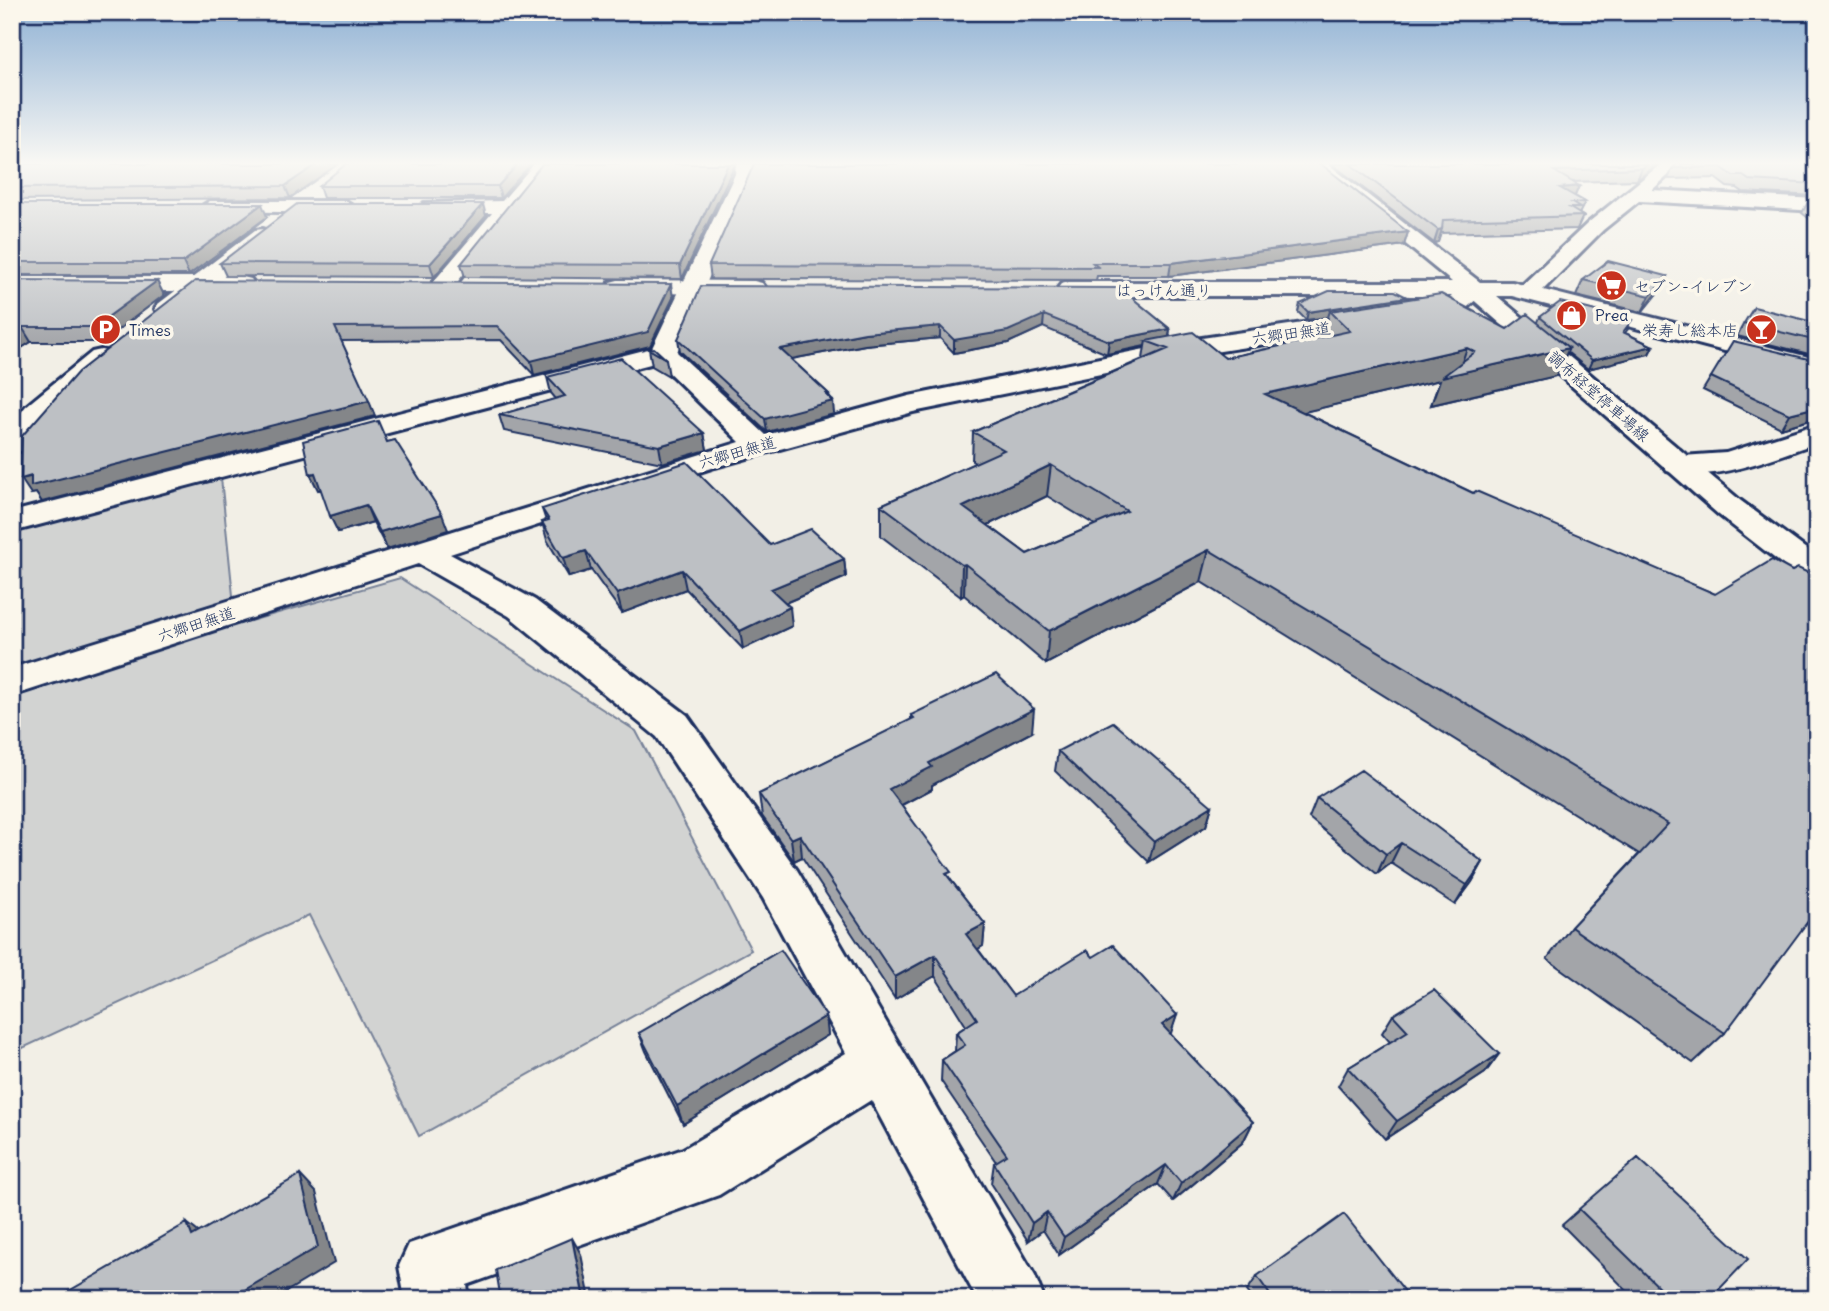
<svg xmlns="http://www.w3.org/2000/svg" width="1829" height="1311" font-family="Delius,'Klee One',sans-serif">
	<style>
		.green { fill: #d2d3d2; stroke: #768198; stroke-width: 2 }
		.lines { fill: none; stroke-linecap: round; stroke-linejoin: round }
		.street-casing { stroke: #1b2f5e; stroke-width: 6 }
		.secondary-casing { stroke: #1b2f5e; stroke-width: 6 }
		.street { fill: #fbf7ec; fill-rule: evenodd }
		.secondary { fill: #fbf7ec; fill-rule: evenodd }
		.wall { fill: #a3a5a9; stroke: #1b2f5e; stroke-width: 2; fill-rule: evenodd }
		.shaded-wall { fill: #848689; stroke: #1b2f5e; stroke-width: 2 }
		.building { fill: #bdc0c4; stroke: #1b2f5e; stroke-width: 2; fill-rule: evenodd }
		.labels { text-anchor: middle; stroke-width: 7; stroke-linejoin: round; paint-order: stroke }
		.far-poi-label { font-size: 16px; fill: #1b2f5e; stroke: #fbf7ec; text-anchor: start }
		.far-street-label { font-size: 16px; fill: #1b2f5e; stroke: #fbf7ec }
	</style>
	<rect width="100%" height="100%" fill="#f2efe6"/>
	<filter id="ink" filterUnits="userSpaceOnUse"><feTurbulence type="fractalNoise" baseFrequency=".0143" numOctaves="2"/><feDisplacementMap in="SourceGraphic" scale="14" xChannelSelector="R" yChannelSelector="G"/><feConvolveMatrix kernelMatrix="1 2 1 2 8 2 1 2 1" color-interpolation-filters="sRGB"/></filter>
	<g filter="url(#ink)">
		<path class="green" d="M221,478L236,625L400,578L636,731L751,950L419,1136L309,915L12,1053V527Z"/>
		<g class="lines">
			<defs>
				<path id="street" d="M534,164H553L450,291H434L430,286L434,281L492,213H431L424,211L421,207L424,203L502,201Z
					M736,164H754L753,174L677,352L766,435L909,396L1195,339L1445,302C1457,292 1468,280 1484,284L1488,289L1461,313L1452,315L1195,355L913,412L715,467L450,554L535,600L687,715L797,870L1035,1276L1044,1299H977L871,1100L719,1195L467,1285L469,1299H405L399,1266L409,1244L683,1149L846,1053L763,898L657,737L509,616L418,564L12,696V668L740,442L658,362L12,532V512L652,348L735,174Z
					M1661,164H1681L1652,190L1817,199V211L1639,201L1603,230L1536,297H1520L1516,292L1520,287L1589,222Z
					M210,201H346L356,207L346,213L203,211L200,207Z
					M263,229L274,235L271,240L176,314H158L155,309L158,304L255,230Z
					M101,350L110,352L114,358L110,364L46,418L23,450L12,453V424L26,406L92,352Z
					M1817,424V443C1770,458 1717,483 1667,471L1663,464L1667,457L1726,453Z"/>
				<path id="secondary" d="M1308,164H1328L1480,282H1512L1817,359V375L1512,296H1497L1741,501L1817,557V585L1805,582L1719,515L1469,296H1069L1061,294L1057,289L1061,284L1069,282H1452Z
					M12,277H243L251,279L255,284L251,289L243,291H12Z
					M618,280L754,281L762,283L766,288L762,293L754,295L610,292L606,287L610,282Z"/>
			</defs>
			<use href="#street" class="street-casing"/>
			<use href="#secondary" class="secondary-casing"/>
			<use href="#street" class="street"/>
			<use href="#secondary" class="secondary"/>
		</g>
		<path class="wall" d="M12,164H338L290,198L12,200Z
			M531,164L501,198H323L319,186Z
			M735,164L682,279L465,277L461,264Z
			M1332,164H1658L1637,180L1572,182L1579,186L1575,196L1585,202L1579,214L1583,216L1577,229L1441,233L1438,242L1434,243Z
			M1817,164V196L1743,192L1737,188L1727,187L1715,178L1668,179L1673,168Z
			M1809,200L1817,201V225L1802,213Z
			M12,204L267,217L189,275H12Z
			M486,216L434,277L226,276L220,263Z
			M1408,232L1404,245L1169,276H1097L1096,280L711,279L709,265Z
			M1667,276L1659,291L1642,312L1576,296L1583,280Z
			M12,280L164,295L102,342H31L12,354Z
			M195,281L673,298L650,346L534,375L501,340L341,341L375,416L42,502L36,493L31,494Z
			M1120,288L1170,329L1169,336L1225,358L1323,337L1328,317L1306,320L1298,312L1300,304L1406,299L1507,329L1538,322L1540,317L1628,329L1625,333L1653,346L1649,354L1588,369L1567,352L1556,376L1431,405L1440,380L1303,412L1473,493L1715,594L1725,1033L1693,1063L1547,959L1571,927L1639,854L1201,582L1046,664L964,595L961,597L881,536V505L975,463L972,461L973,432L1143,359L1145,346L1107,354L1043,327L1008,343L954,353L940,338L865,345L791,359L829,394L834,414L767,432L680,351L678,339ZM1047,496L1095,525L1027,554L988,525Z
			M1744,323H1817V356L1737,336Z
			M649,349L666,359L669,376L652,366Z
			M1817,361V418L1781,428L1703,390L1711,377Z
			M547,377L704,433L707,450L662,463L504,431L499,415L556,399L551,393Z
			M387,442L448,530L387,549L373,522L338,532L321,489L318,490Z
			M542,509L770,545L844,559L846,577L785,603L792,626L743,649L686,589L622,613L591,570L569,577L547,540L542,522L546,521Z
			M911,715L1032,732L932,785V789L902,805L951,880L985,924L983,946L978,949L1013,996L1093,957L1177,1015L1170,1034L1253,1122L1243,1142L1173,1201L1158,1184L1059,1255L1043,1230L1028,1241L991,1183L994,1163L996,1162L941,1081L942,1060L955,1051L956,1033L966,1026L935,976L895,999L802,857L794,861L762,816L759,794L911,720Z
			M1058,751L1212,806L1206,826L1149,862L1055,771Z
			M1317,798L1483,862L1472,882L1455,905L1391,863L1377,874L1309,818Z
			M1393,1015L1499,1054L1485,1073L1385,1139L1338,1086L1348,1068L1390,1042L1382,1033Z
			M826,1016L828,1035L683,1124L646,1051L639,1033Z
			M1638,1158L1710,1299H1635L1562,1225Z
			M1257,1276L1411,1299H1253L1247,1291Z"/>
		<path class="shaded-wall" d="M317,164H338L290,198L285,186Z
			M518,164H531L501,198L498,186Z
			M728,164H735L682,279L680,265Z
			M1648,164H1658L1637,180L1642,168Z
			M1579,186L1574,198L1560,188Z
			M262,204L267,217L189,275L183,262Z
			M483,204L486,216L434,277L430,264Z
			M1442,229L1438,242L1434,243L1438,230Z
			M1408,232L1404,245L1169,276L1171,263Z
			M1667,276L1659,291L1642,312L1650,296Z
			M157,281L164,295L102,342L94,327Z
			M671,284L673,298L650,346L534,375L531,361Z
			M1407,297L1404,305L1330,311L1328,317L1306,320L1308,312Z
			M1044,315L1043,327L1008,343L954,353V340Z
			M940,326V338L865,345L781,361L780,349L865,333Z
			M22,327L31,342L12,354V334Z
			M1170,329L1168,342L1146,341L1145,346L1107,354L1109,341Z
			M1653,346L1649,354L1588,369L1592,360Z
			M1467,348L1458,373L1569,348L1556,376L1431,405L1440,380L1258,423L1265,394Z
			M826,394H829V402L833,401L834,414L767,432L765,419Z
			M369,401L375,416L42,502L36,493L31,494L21,479Z
			M1817,407V418L1781,428L1789,414Z
			M704,433L707,450L662,463L659,446Z
			M1051,465L1047,496L961,538L963,507Z
			M315,473L323,489L318,490L310,474Z
			M366,505L373,522L338,532L330,516Z
			M442,514L448,530L387,549L380,532Z
			M1209,550L1201,582L1046,664L1049,631Z
			M586,551L591,570L569,577L563,558Z
			M844,559L846,577L773,608L771,589Z
			M965,564L964,595L961,597L962,565Z
			M682,570L686,589L622,613L617,594Z
			M790,607L792,626L743,649L740,631Z
			M1034,709L1032,732L932,785V789L890,811L889,789L929,763Z
			M1212,806L1206,826L1149,862L1154,842Z
			M800,835L802,857L794,861L791,839Z
			M1401,843L1391,863L1377,874L1386,854Z
			M1483,862L1472,882L1455,905L1467,885Z
			M985,924L983,946L965,956L966,934Z
			M935,955V976L895,999V977Z
			M1177,1015L1170,1036L1162,1025Z
			M826,1016L828,1035L683,1124L677,1106Z
			M1499,1054L1485,1073L1385,1139L1397,1121Z
			M1253,1122L1243,1142L1173,1201L1181,1183Z
			M1166,1165L1158,1184L1059,1255L1064,1237Z
			M300,1175L316,1192L334,1263L274,1299H229Z
			M1047,1212L1043,1230L1028,1241L1032,1223Z
			M187,1223L207,1239L192,1236Z
			M572,1238L581,1254L590,1299H584Z"/>
		<path class="building" d="M12,164H317L285,186L12,188Z
			M346,164H518L498,186H319Z
			M542,164H728L680,265L461,264Z
			M754,164H1321L1408,232L1171,263H1093L1098,267L709,265Z
			M1350,164H1648L1642,168L1554,171L1579,186L1560,188L1585,202L1572,203L1580,208H1570L1583,216L1443,220L1442,229L1438,230Z
			M1677,164H1817V184L1749,180L1743,176H1733L1721,167L1673,168Z
			M1809,200L1817,201V207Z
			M12,204H262L183,262H12Z
			M297,204H483L430,264L220,263Z
			M1608,261L1667,276L1650,296L1583,280Z
			M12,280L157,281L94,327H22L12,334Z
			M195,281L671,284L648,332L531,361L497,326L335,327L369,401L31,486V476L21,479L22,436L78,372Z
			M701,286L1120,288L1170,329L1109,341L1044,315L1008,331L954,340L940,326L865,333L780,349L829,394H826L833,401L765,419L678,339Z
			M1329,291H1395L1407,297L1308,312L1300,304Z
			M1441,294L1507,329L1527,314L1569,348L1442,377L1475,352L1467,348L1265,394L1473,493L1476,491L1715,594L1772,560L1792,571L1798,568L1817,577V909L1725,1033L1571,927L1668,824L1209,550L1049,631L965,564L962,565L881,505L1004,450L973,432L1168,349L1146,341L1193,332L1225,358L1350,331L1330,311ZM1051,465L1127,511L1027,554L963,507Z
			M1560,302L1632,320L1623,332L1653,346L1592,360L1540,317Z
			M1754,307L1817,323V341L1744,323Z
			M1733,341L1817,361V407L1789,414L1711,377Z
			M654,348L666,359L649,349Z
			M621,358L704,433L659,446L499,415L565,396L547,377Z
			M378,421L387,442L395,440L442,514L380,532L366,505L330,516L315,473L310,474L303,441Z
			M687,462L770,545L811,529L844,559L771,589L790,607L740,631L682,570L617,594L586,551L563,558L542,522L549,520L542,509Z
			M996,674L1034,709L929,763L932,767L889,789L951,872L946,874L985,924L966,934L1013,996L1087,950L1093,957L1113,945L1177,1015L1162,1025L1253,1122L1181,1183L1166,1165L1064,1237L1047,1212L1032,1223L994,1163L1007,1155L942,1060L965,1045L956,1033L977,1019L935,955L895,977L800,835L791,839L759,794L914,718L911,715Z
			M1113,722L1212,806L1154,842L1058,751Z
			M1361,770L1483,862L1467,885L1401,843L1386,854L1317,798Z
			M781,950L826,1016L677,1106L639,1033Z
			M1434,990L1499,1054L1397,1121L1348,1068L1408,1031L1393,1015Z
			M1638,1158L1748,1259L1710,1299H1671L1579,1209Z
			M300,1175L318,1247L229,1299H55L187,1223L192,1236Z
			M1344,1214L1411,1299H1273L1257,1276Z
			M572,1238L584,1299H488L500,1294L496,1270Z"/>
	</g>
	<linearGradient id="sky" x2="0" y2="1"><stop stop-color="#8fb1d4"/><stop offset="0.47" stop-color="#f9f8f4"/><stop offset="1" stop-color="#f9f8f4" stop-opacity="0"/></linearGradient>
	<rect width="1829" height="347" fill="url(#sky)"/>
	<defs>
		<symbol id="supermarket-disc" viewBox="-11 -11 22 22"><circle r="9.5" fill="#c8321e" stroke="#fbf7ec"/><path d="M-6-5.5h2.5l.6 2H6L4.5 2H-2.5L-4.4-4H-6ZM-1.5 3.2a1.3 1.3 0 1 0 .1 0ZM3 3.2a1.3 1.3 0 1 0 .1 0Z" fill="#fff"/></symbol>
		<symbol id="shop-disc" viewBox="-11 -11 22 22"><circle r="9.5" fill="#c8321e" stroke="#fbf7ec"/><path d="M-5-2.5h2.3a2.7 3.5 0 0 1 5.4 0H5L5.5 6h-11ZM-1.5-2.5h3a1.5 2.3 0 0 0-3 0Z" fill="#fff"/></symbol>
		<symbol id="parking-disc" viewBox="-11 -11 22 22"><circle r="9.5" fill="#c8321e" stroke="#fbf7ec"/><path d="M-3.5-5.5H1a3.5 3.5 0 0 1 0 7H-1V5.5H-3.5ZM-1-3.4V-.6H.8a1.4 1.4 0 0 0 0-2.8Z" fill="#fff"/></symbol>
		<symbol id="bar-disc" viewBox="-11 -11 22 22"><circle r="9.5" fill="#c8321e" stroke="#fbf7ec"/><path d="M-6-5H6L.8 .8V4.5H3.5V6h-7V4.5H-.8V.8Z" fill="#fff"/></symbol>
	</defs>
	<g fill-rule="evenodd">
		<use href="#supermarket-disc" x="1594" y="268" width="35" height="35"/>
		<use href="#shop-disc" x="1554" y="298" width="35" height="35"/>
		<use href="#parking-disc" x="88" y="312" width="35" height="35"/>
		<use href="#bar-disc" x="1744" y="312" width="35" height="35"/>
	</g>
	<g class="labels">
		<g class="far-poi-label">
			<text x="1634" y="292">セブン-イレブン</text>
			<text x="1595" y="321">Prea</text>
			<text x="129" y="336">Times</text>
			<text x="1738" y="336" text-anchor="end">栄寿し総本店</text>
		</g>
		<g class="far-street-label">
			<text x="1164" y="296">はっけん通り</text>
			<text transform="translate(1291 333) rotate(-8)" y="6">六郷田無道</text>
			<text transform="translate(1599 396) rotate(41)" y="6">調布経堂停車場線</text>
			<text transform="translate(737 452) rotate(-16)" y="6">六郷田無道</text>
			<text transform="translate(196 624) rotate(-18)" y="6">六郷田無道</text>
		</g>
	</g>
	<rect width="1829" height="1311" fill="none" stroke="#fbf7ec" stroke-width="42"/>
	<rect x="21" y="21" width="1787" height="1269" fill="none" stroke="#1b2f5e" stroke-width="2.5" filter="url(#ink)"/>
</svg>
